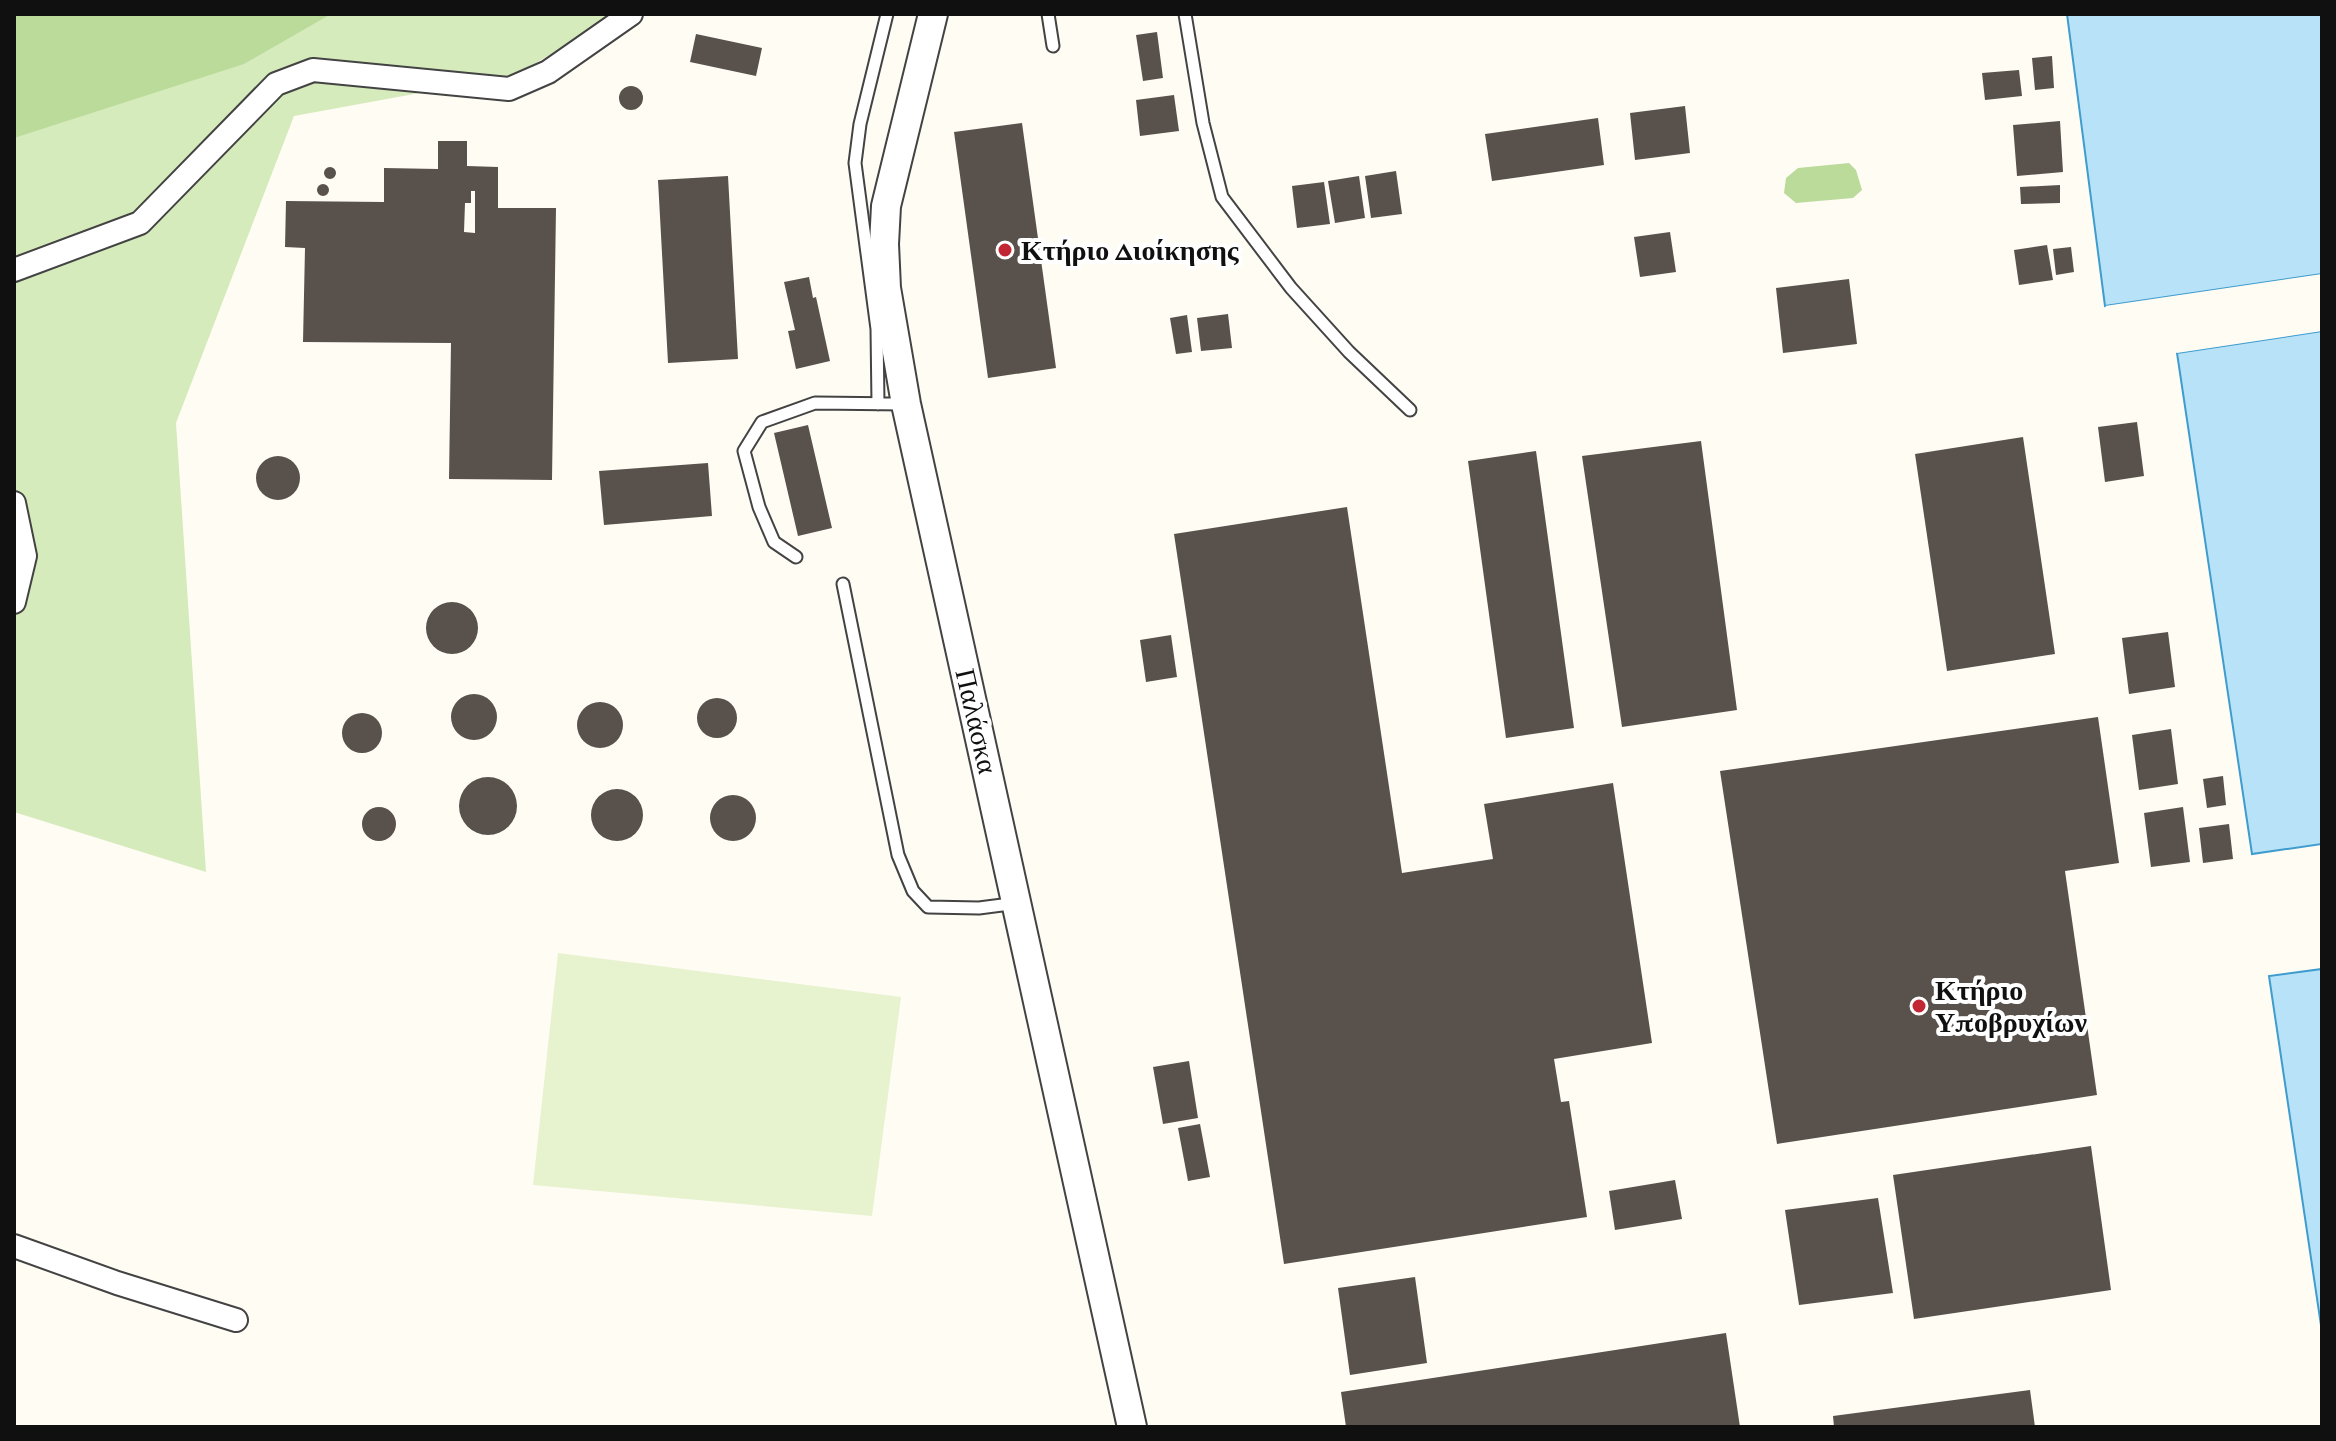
<svg xmlns="http://www.w3.org/2000/svg" width="2336" height="1441" font-family="'Crimson Pro',serif">
	<style>
		.green { fill: #d6ebbc }
		.forest { fill: #bbdb9b }
		.pitch { fill: #e7f2ce }
		.water { fill: #b8e2f7; stroke: #3e9cce; stroke-width: 2 }
		.pier { fill: #fffcf4 }
		.building { fill: #59514c; fill-rule: evenodd }
		.lines { fill: none; stroke-linecap: round; stroke-linejoin: round }
		.service-casing { stroke: #434343; stroke-width: 15 }
		.minor-casing { stroke: #434343; stroke-width: 26 }
		.tertiary-casing { stroke: #434343; stroke-width: 32 }
		.service { stroke: #fff; stroke-width: 11 }
		.minor { stroke: #fff; stroke-width: 22 }
		.tertiary { stroke: #fff; stroke-width: 28 }
		.poi-dot { fill: #c22635; stroke: #fff; stroke-width: 3 }
		.labels { text-anchor: middle; stroke-width: 8; stroke-linejoin: round; paint-order: stroke }
		.poi-label { font-size: 28px; font-weight: bold; fill: #101010; stroke: #fff; text-anchor: start }
		.street-label { font-size: 28px; fill: #101010; stroke: #fff }
	</style>
	<rect width="100%" height="100%" fill="#fffcf4"/>
	<path class="green" d="M14,14H621L513,76L294,116L176,423L206,872L14,812Z"/>
	<path class="forest" d="M14,14H331L244,64L14,138Z
		M1849,163L1856,170L1862,190L1853,198L1796,203L1784,193L1786,178L1798,168Z"/>
	<path class="pitch" d="M558,953L901,997L872,1216L533,1185Z"/>
	<path class="water" d="M2067,14H2322V274L2105,306Z
		M2322,331V844L2252,854L2177,353Z
		M2322,969V1332L2269,976Z"/>
	<path class="pier" d="M2322,274V278L2110,309L2105,306Z
		M2322,327V331L2177,353L2174,351Z"/>
	<path class="building" d="M1157,32L1163,78L1143,81L1136,35Z
		M696,34L762,48L756,76L690,62Z
		M2052,56L2054,88L2035,90L2032,58Z
		M2019,70L2022,96L1985,100L1982,73Z
		M619 98a12 12 0 1 1 24 0a12 12 0 1 1-24 0Z
		M1174,95L1179,131L1140,136L1136,100Z
		M1685,106L1690,153L1635,160L1630,113Z
		M1598,118L1604,165L1492,181L1485,134Z
		M2060,121L2063,172L2017,176L2013,125Z
		M1022,123L1056,368L988,378L954,132Z
		M438,141H467V166L498,167V208H556L552,480L449,479L451,343L303,342L305,248L285,247L286,201L384,202V168L438,169ZM471,191H475V233L464,232L465,203H471Z
		M324 173a6 6 0 1 1 12 0a6 6 0 1 1-12 0Z
		M1396,171L1402,214L1371,218L1365,176Z
		M728,176L738,359L668,363L658,180Z
		M1359,176L1365,218L1335,223L1328,181Z
		M1324,182L1330,224L1297,228L1292,186Z
		M317 190a6 6 0 1 1 12 0a6 6 0 1 1-12 0Z
		M2060,185V203L2021,204L2020,187Z
		M1670,232L1676,272L1640,277L1634,237Z
		M2047,245L2053,280L2019,285L2014,250Z
		M2071,247L2074,272L2056,275L2053,249Z
		M809,277L813,298L816,297L830,361L796,369L788,331L795,330L784,282Z
		M1849,279L1857,344L1783,353L1776,288Z
		M1228,314L1232,348L1201,351L1197,318Z
		M1187,315L1192,352L1176,354L1170,318Z
		M2137,422L2144,476L2105,482L2098,427Z
		M808,425L832,528L798,536L774,433Z
		M2023,437L2055,654L1947,671L1915,454Z
		M1701,441L1737,710L1622,727L1582,456Z
		M1536,451L1574,728L1506,738L1468,461Z
		M256 478a22 22 0 1 1 44 0a22 22 0 1 1-44 0Z
		M708,463L712,516L604,525L599,471Z
		M1347,507L1402,873L1493,859L1484,804L1613,783L1652,1043L1554,1059L1561,1102L1569,1101L1587,1217L1284,1264L1174,534Z
		M426 628a26 26 0 1 1 52 0a26 26 0 1 1-52 0Z
		M2168,632L2175,687L2129,694L2122,638Z
		M1171,635L1177,677L1146,682L1140,640Z
		M451 717a23 23 0 1 1 46 0a23 23 0 1 1-46 0Z
		M697 718a20 20 0 1 1 40 0a20 20 0 1 1-40 0Z
		M577 725a23 23 0 1 1 46 0a23 23 0 1 1-46 0Z
		M342 733a20 20 0 1 1 40 0a20 20 0 1 1-40 0Z
		M2098,717L2119,863L2065,871L2097,1095L1777,1144L1720,771Z
		M2171,729L2178,784L2139,790L2132,735Z
		M2223,776L2226,805L2207,808L2203,779Z
		M459 806a29 29 0 1 1 58 0a29 29 0 1 1-58 0Z
		M591 815a26 26 0 1 1 52 0a26 26 0 1 1-52 0Z
		M710 818a23 23 0 1 1 46 0a23 23 0 1 1-46 0Z
		M2183,807L2190,862L2151,867L2144,813Z
		M362 824a17 17 0 1 1 34 0a17 17 0 1 1-34 0Z
		M2229,824L2233,859L2203,863L2199,828Z
		M1189,1061L1198,1118L1163,1124L1153,1067Z
		M1200,1124L1210,1177L1188,1181L1178,1128Z
		M2091,1146L2111,1290L1914,1319L1893,1175Z
		M1675,1180L1682,1219L1615,1230L1609,1191Z
		M1878,1198L1893,1293L1799,1305L1785,1210Z
		M1415,1277L1427,1363L1350,1375L1338,1288Z
		M1726,1333L1740,1427H1346L1341,1392Z
		M2030,1390L2035,1427H1834L1833,1416Z"/>
	<g class="lines">
		<defs>
			<path id="service" d="M1048,14L1053,46
				M1185,14L1203,123L1222,197L1291,288L1349,352L1410,410
				M878,404L877,329L855,163L860,124L887,14
				M796,557L774,542L759,507L744,451L762,422L815,403L905,404
				M843,584L898,855L913,891L928,907L979,908L1018,903"/>
			<path id="minor" d="M14,270L140,223L276,84L313,70L509,89L548,72L631,14
				M14,503L25,556L14,602
				M14,1246L117,1283L236,1320"/>
			<path id="tertiary" d="M933,14L886,206L884,244L886,288L906,404L1132,1427"/>
		</defs>
		<use href="#service" class="service-casing"/>
		<use href="#minor" class="minor-casing"/>
		<use href="#tertiary" class="tertiary-casing"/>
		<use href="#service" class="service"/>
		<use href="#minor" class="minor"/>
		<use href="#tertiary" class="tertiary"/>
	</g>
	<g class="poi-dot">
		<circle cx="1005" cy="250" r="8"/>
		<circle cx="1919" cy="1006" r="8"/>
	</g>
	<g class="labels">
		<g class="poi-label">
			<text x="1021" y="260">Κτήριο Διοίκησης</text>
			<text x="1935" y="1000">Κτήριο<tspan x="1935" dy="32">Υποβρυχίων</tspan></text>
		</g>
		<g class="street-label">
			<text transform="translate(977 721) rotate(77)" y="10">Παλάσκα</text>
		</g>
	</g>
	<rect width="2336" height="1441" fill="none" stroke="#101010" stroke-width="32"/>
</svg>
